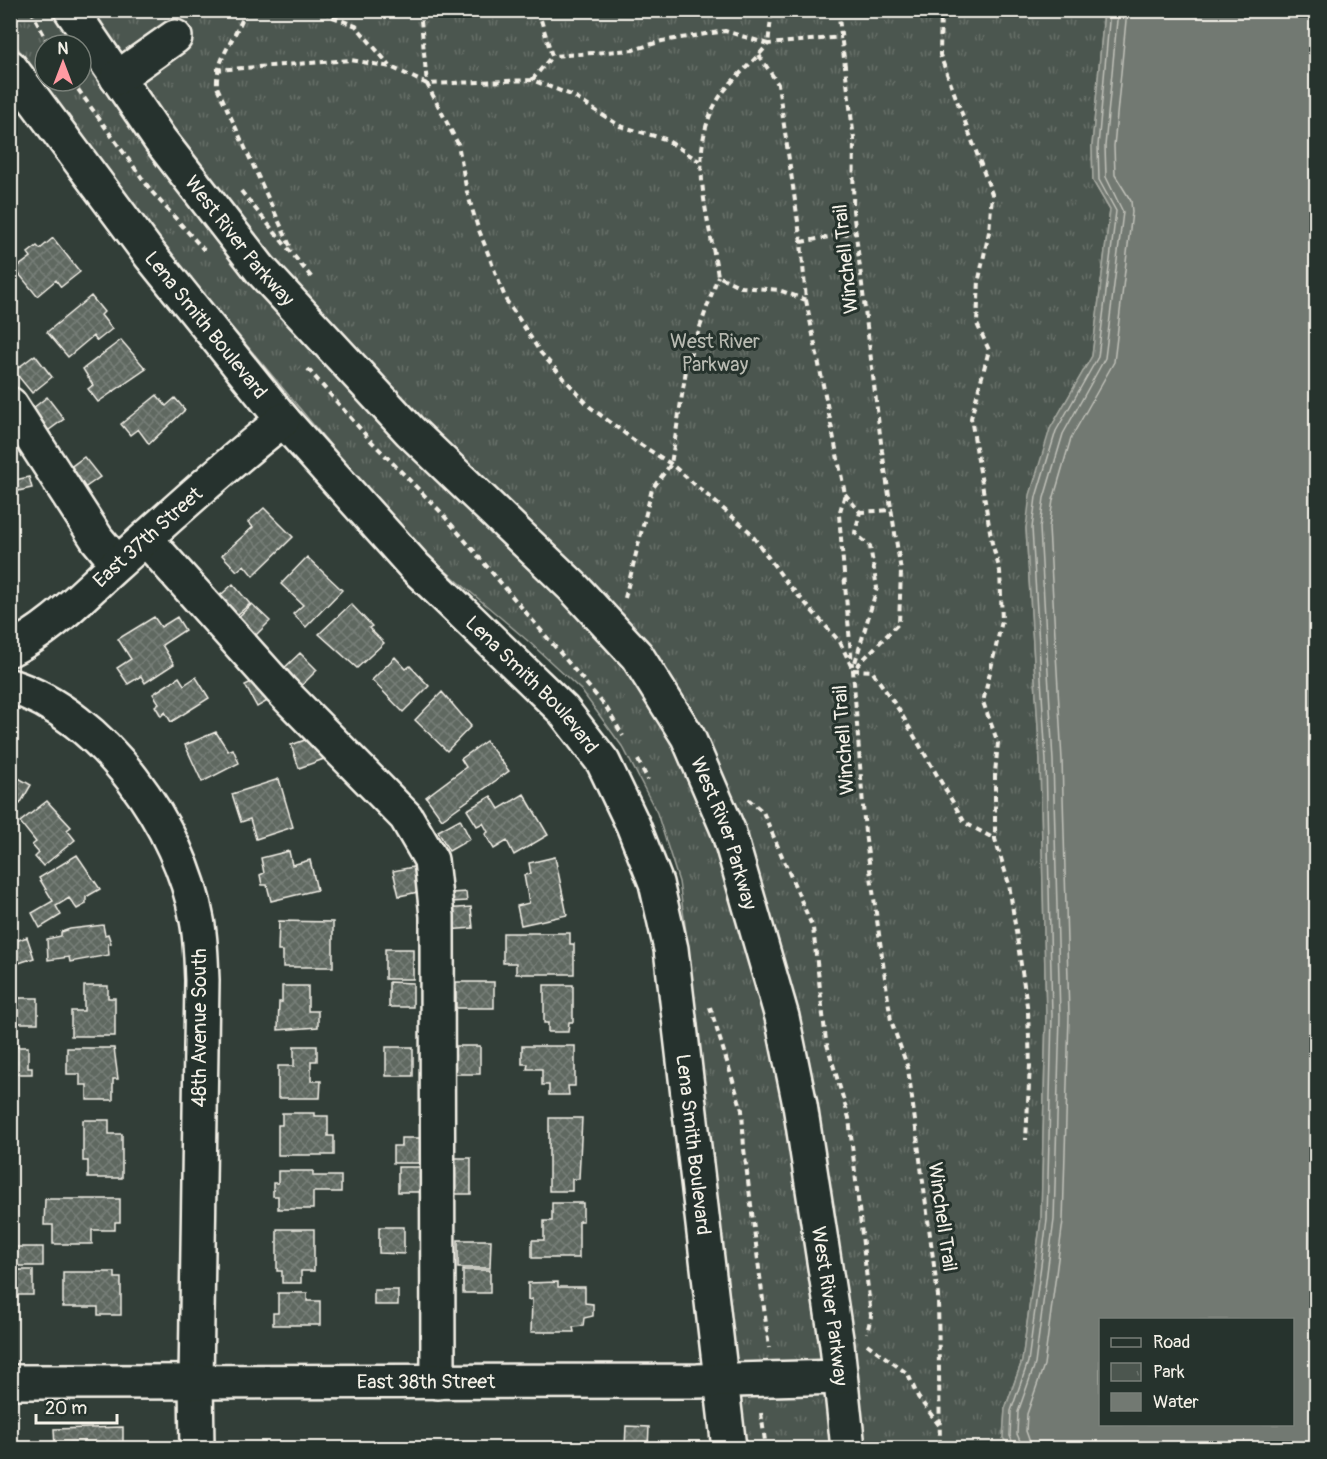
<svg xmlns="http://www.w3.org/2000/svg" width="1327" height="1459" font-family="Pangolin,sans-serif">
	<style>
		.park { fill: url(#park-tufts); stroke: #a0a49c; stroke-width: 1.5; fill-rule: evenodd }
		.water { fill: #727972; stroke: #a6a9a1; stroke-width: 1.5; fill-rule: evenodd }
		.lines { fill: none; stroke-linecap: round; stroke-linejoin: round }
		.shore { stroke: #c0c1b9; stroke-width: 1.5 }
		.building { fill: url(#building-cross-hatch); stroke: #f4f1e8; stroke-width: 1.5 }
		.minor-casing { stroke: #f4f1e8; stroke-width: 38 }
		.path { stroke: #f4f1e8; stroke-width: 4; stroke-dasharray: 6 4.5; stroke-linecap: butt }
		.minor { stroke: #26332d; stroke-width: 33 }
		.labels { text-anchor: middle; stroke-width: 6; stroke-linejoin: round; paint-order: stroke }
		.street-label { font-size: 20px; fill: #f4f1e8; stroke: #26332d }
		.park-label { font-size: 20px; fill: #b9bbb2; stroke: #26332d }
	</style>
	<defs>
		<pattern id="park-tufts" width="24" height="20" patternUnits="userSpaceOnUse" patternTransform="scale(1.5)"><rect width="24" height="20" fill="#4c564f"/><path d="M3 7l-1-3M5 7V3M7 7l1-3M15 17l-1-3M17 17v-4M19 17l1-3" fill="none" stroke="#666f68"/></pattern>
		<pattern id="building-cross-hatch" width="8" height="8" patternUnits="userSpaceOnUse" patternTransform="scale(1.5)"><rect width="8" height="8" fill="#5f6861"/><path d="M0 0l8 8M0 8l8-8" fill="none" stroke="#777e78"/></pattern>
	</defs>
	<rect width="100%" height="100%" fill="#323e38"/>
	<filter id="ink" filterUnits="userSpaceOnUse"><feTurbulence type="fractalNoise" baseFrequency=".0167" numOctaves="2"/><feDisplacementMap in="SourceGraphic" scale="12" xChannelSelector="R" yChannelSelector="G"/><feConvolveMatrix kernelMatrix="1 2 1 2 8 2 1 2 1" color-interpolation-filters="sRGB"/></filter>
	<g filter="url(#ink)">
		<path class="park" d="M11,10L1104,11L1092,146L1093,181L1110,210L1092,356L1050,429L1026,528L1040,761L1046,1015L1041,1219L1022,1361L1005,1409L1003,1438L1011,1448H746L688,946L679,882L657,813L624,749L581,690L528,641L427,555L362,483L163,245L11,39ZM45,45H81V81H45Z"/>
		<path class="water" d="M1104,11H1316V1448H1011L1003,1438L1005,1409L1022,1361L1041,1219L1046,1015L1040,761L1026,528L1030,495L1050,429L1092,356L1110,210L1093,181L1092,146ZM1100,1320H1292V1424H1100Z"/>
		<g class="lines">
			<path class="shore" d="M1015,1448L1010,1436L1011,1411L1028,1362L1047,1220L1052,1015L1046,761L1032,528L1036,497L1056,431L1098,357L1116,211L1099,180L1098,146L1110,10
				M1023,1448L1017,1434L1018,1412L1035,1364L1054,1220L1060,1016L1053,761L1040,528L1044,498L1063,434L1105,358L1123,212L1106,177L1105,146L1118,10
				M1032,1448L1026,1431L1027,1414L1044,1365L1063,1221L1069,1016L1062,760L1049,528L1053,500L1071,438L1114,362L1132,212L1131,201L1115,175L1114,146L1127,10"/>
		</g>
		<path class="building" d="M53,238L80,272L61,287L56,280L37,296L15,269L31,257L28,253L37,246L40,249Z
			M91,296L104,312L101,315L112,329L97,341L93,336L68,357L47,332Z
			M121,340L146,369L98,402L88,389L93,385L83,369Z
			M35,355L52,377L32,393L14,371Z
			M157,395L166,406L175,398L185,410L149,444L138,429L130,435L121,424Z
			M47,397L64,419L45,433L28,412Z
			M84,457L100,477L80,491L65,471Z
			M29,477L32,488L18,491L15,480Z
			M264,508L293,537L253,576L244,565L237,571L222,555L253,527L248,522Z
			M307,557L342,590L306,627L293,614L303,605L281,584Z
			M233,584L250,604L231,620L214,601Z
			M252,604L270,621L251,640L233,622Z
			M351,604L372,626L369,628L384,643L357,668L319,634Z
			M154,617L161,627L177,617L185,630L162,645L174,664L145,683L141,676L128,684L117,668L131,659L118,639Z
			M300,653L317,670L297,690L280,672Z
			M395,657L406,669L410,666L429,686L403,712L372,680Z
			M179,677L184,685L196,677L209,698L171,722L165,712L161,716L155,706L159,703L153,694Z
			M260,678L271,699L257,707L245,685Z
			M442,692L471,726L447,751L415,720Z
			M216,732L228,751L233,749L239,763L202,782L185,745Z
			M316,736L324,759L299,768L291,745Z
			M486,741L509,771L442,819L426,797L466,767L461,759Z
			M10,765L16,769L13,775L31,785L20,804L10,798Z
			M279,779L293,827L256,839L250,819L241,822L232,794Z
			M524,794L548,835L514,855L507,841L494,849L485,834L488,832L483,823L477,826L467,810L491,796L499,809Z
			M47,801L71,827L67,830L75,840L43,866L35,857L39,853L32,845L36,842L20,822Z
			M460,819L470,839L449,851L438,831Z
			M289,851L292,865L310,860L317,890L271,901L267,885H262L260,875L264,873L261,858Z
			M77,855L100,889L86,897V904L77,909L69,898L56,906L61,915L40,928L32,913L53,901L39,878Z
			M555,857L567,915L521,925L517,906L529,903L524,875L531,874L529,863Z
			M418,866L423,891L399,896L393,871Z
			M466,892L467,901L451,902V893Z
			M471,907L473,928L446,930L445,909Z
			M279,921L333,922V967H283V951H278Z
			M103,925L105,935L108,934L111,943L108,944L109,955L70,962L69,957L48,960L47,939L61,936V932L70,929Z
			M503,933H570V944H574V974H516V963H503Z
			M27,937L34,958L10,966V943Z
			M385,949H413V979H385Z
			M389,982L413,983V1007H389Z
			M456,982H494V1008H456Z
			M544,985H573V1022H569L568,1032H548V1023H544Z
			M84,986H108V998H115V1036H71V1011H84Z
			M282,986H308V1011H318V1027L278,1030L279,1002H282Z
			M11,998H38V1023H11Z
			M294,1046H317V1061H311V1081H321L320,1098H278V1066H294Z
			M447,1046H480V1074H447Z
			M522,1046H575V1086H568L569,1095H549V1085H542V1069H527L528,1064H522Z
			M10,1047H28V1068H32V1074H10Z
			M386,1047H413V1076H386Z
			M67,1048H114L118,1079H113V1100H87V1085H80V1074H67Z
			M282,1113H314V1116H328V1136H334V1155H278V1125H282Z
			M549,1118H582L579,1179H572V1191H549Z
			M83,1120H109V1134H122V1178H88V1161H83Z
			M401,1138H424V1163H393V1146H401Z
			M444,1158H471V1194H444Z
			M398,1167H424V1192H398Z
			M278,1171H313V1176H341V1192H313V1209H278V1196H273V1183H278Z
			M45,1199H120V1222H115V1230H92V1244H53V1225H44Z
			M552,1203H583V1221H579V1258H532V1240H544V1221H552Z
			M379,1227H404V1254L379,1253Z
			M277,1229H314V1271H301V1283H282V1271H277Z
			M458,1240H491L490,1268H458Z
			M15,1247H43V1266H15Z
			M10,1270H33V1295H10Z
			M463,1270H490V1293H463Z
			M63,1272H115V1278H121V1315H98V1307H63Z
			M558,1282V1287H585V1303L593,1304V1316L584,1318L583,1326L573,1327L574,1332H531L532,1299L528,1300V1283Z
			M374,1290H398V1305H374Z
			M278,1293H307V1301H320V1325H273V1313H278Z
			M626,1426L649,1427L648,1448H625Z
			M123,1427V1448H55L54,1429Z
			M10,1444H31V1448H10Z"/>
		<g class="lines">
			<defs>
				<g id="minor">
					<path id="s1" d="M71,10L160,140L260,269L410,431L573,587L637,656L688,737L728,830L782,1017L800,1105L837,1345L848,1448"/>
					<path id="s2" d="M10,67L150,255L283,420L415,567L563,710L603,762L633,825L656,883L671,949L729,1448"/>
					<path d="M117,78L175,37"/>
					<path d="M10,404L97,539L117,563"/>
					<path d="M146,539L281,690L406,817L431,860L437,916L438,1382"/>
					<path id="s3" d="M10,649C52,629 83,594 117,564C171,515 226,465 283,420"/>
					<path d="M10,686C103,715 181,827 197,920C201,940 201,960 202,980L196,1382L197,1448"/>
					<path id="s4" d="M10,1382L697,1381L840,1377"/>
				</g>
			</defs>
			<use href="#minor" class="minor-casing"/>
			<path class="path" d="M31,10L49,45
				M246,10C237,37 215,58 217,87L292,250
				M325,10L330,16L356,26L390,66
				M420,10L427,84L458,144L467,192L477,225L506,300L521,322L540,352L590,407L635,441L671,464L749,531L787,583L840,642L853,670
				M538,10L552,56L633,50L662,41L725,31L768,44L772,10
				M838,10L854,139L853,210L882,451L901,571L899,623L853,670L865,833L891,1021L908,1068L938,1296L940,1448
				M941,10L940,55L992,194L989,232L979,279L977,324L989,350L971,418L992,543L1000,571L1002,621L983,702L998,743L995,773V839L1009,884L1028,1012L1030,1065L1026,1140
				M1007,10L1017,16L1033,10
				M1070,10L1075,14
				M759,55L778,84L801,242L806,300L779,290L741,287L718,276C709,218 684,148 721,95C734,77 754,62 768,44L842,37
				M216,70L351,60L391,67L427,84L532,80L571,95L620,126L665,139L699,161
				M532,80L552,56
				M72,81L152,192L204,250
				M241,191L312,278
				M801,242L856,232
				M806,300L845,494L839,515L852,666
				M308,369L370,440L439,510L606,707L623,736
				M845,494L860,512L855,533L870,546L877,588L854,666
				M860,512L893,510
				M625,598L652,489L671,464L687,364L718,276
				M853,670L872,671L899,710L965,823L995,839
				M638,760L648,780
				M748,799L763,812L813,928L826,1041L849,1118L871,1316L867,1333
				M710,1007L742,1110L744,1149L769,1348
				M867,1344L908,1374L918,1397L939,1425
				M761,1413L766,1448"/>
			<use href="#minor" class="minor"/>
		</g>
	</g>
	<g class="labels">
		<g class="street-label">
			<text dy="7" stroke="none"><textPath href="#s1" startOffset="286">West River Parkway</textPath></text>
			<text transform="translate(845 259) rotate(-96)" y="7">Winchell Trail</text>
			<text dy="7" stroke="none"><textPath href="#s2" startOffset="324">Lena Smith Boulevard</textPath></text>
			<text dy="7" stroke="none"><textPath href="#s3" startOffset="178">East 37th Street</textPath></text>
			<text dy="7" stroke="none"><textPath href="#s2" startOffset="810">Lena Smith Boulevard</textPath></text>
			<text transform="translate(843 740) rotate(-94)" y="7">Winchell Trail</text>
			<text dy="7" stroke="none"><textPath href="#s1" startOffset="1060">West River Parkway</textPath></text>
			<text transform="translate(199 1028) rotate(-90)" y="7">48th Avenue South</text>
			<text dy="7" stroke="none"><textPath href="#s2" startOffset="1312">Lena Smith Boulevard</textPath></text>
			<text transform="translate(943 1217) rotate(82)" y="7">Winchell Trail</text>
			<text dy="7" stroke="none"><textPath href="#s1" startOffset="1546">West River Parkway</textPath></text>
			<text dy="7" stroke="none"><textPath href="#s4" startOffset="416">East 38th Street</textPath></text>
		</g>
		<g class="park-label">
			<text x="715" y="348">West River<tspan x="715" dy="23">Parkway</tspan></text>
		</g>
	</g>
	<rect width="1327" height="1459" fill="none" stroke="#26332d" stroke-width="36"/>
	<rect x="18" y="18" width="1291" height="1423" fill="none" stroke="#f4f1e8" stroke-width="2" filter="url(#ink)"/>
	<rect x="1099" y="1318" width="195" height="108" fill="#26332d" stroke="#787f78" stroke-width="1.5"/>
	<rect x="1111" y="1338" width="30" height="9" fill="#26332d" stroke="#787f78" stroke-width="1.5"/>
	<text x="1153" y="1348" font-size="18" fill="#f4f1e8">Road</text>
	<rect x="1111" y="1363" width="30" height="18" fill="url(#park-tufts)" stroke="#787f78" stroke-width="1.5"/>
	<text x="1153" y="1378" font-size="18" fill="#f4f1e8">Park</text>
	<rect x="1111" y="1393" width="30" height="18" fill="#727972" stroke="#787f78" stroke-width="1.5"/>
	<text x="1153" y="1408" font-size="18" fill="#f4f1e8">Water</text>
	<g transform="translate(63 63)"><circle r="28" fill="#26332d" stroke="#787f78" stroke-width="1.5"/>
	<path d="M0-4.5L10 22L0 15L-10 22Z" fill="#ff9aa2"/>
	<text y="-9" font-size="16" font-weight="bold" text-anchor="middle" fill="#f4f1e8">N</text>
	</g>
	<path d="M36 1414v9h81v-9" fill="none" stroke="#f4f1e8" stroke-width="3"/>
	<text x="45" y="1414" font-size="18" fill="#f4f1e8" stroke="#26332d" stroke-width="4.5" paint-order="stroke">20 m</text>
</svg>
